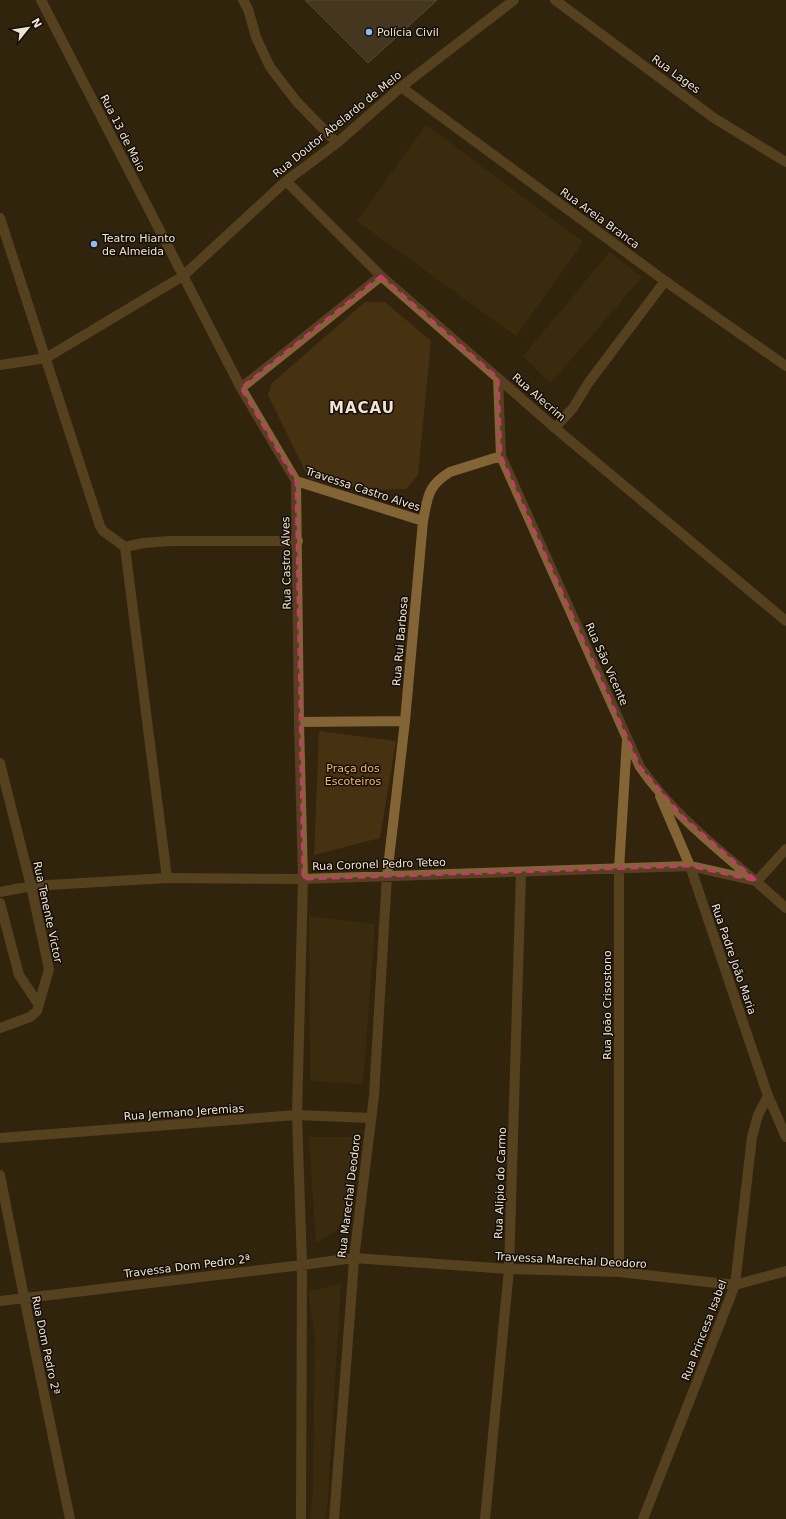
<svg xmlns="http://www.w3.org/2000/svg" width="786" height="1519" font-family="'DejaVu Sans',sans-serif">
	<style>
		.green { fill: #463210 }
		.building { fill: #5e4e37; stroke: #87775e }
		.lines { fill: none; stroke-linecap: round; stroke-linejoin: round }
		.service { stroke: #836434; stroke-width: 10 }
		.minor { stroke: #836434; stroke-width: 10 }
		.marked { fill: none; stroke: #c9376e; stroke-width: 3; stroke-dasharray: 8 5; stroke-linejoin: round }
		.poi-dot { fill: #8cb9fc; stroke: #140e06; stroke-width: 1.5 }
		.labels { text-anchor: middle; stroke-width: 3; stroke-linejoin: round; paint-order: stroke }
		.poi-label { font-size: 11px; fill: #eee5d7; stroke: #140e06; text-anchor: start }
		.street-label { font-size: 11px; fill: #eee5d7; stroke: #140e06 }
		.park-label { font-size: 11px; fill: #f9ba50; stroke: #140e06 }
		.district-label { font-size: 15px; font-weight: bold; letter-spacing: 1px; fill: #eee5d7; stroke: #140e06 }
	</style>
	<rect width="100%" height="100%" fill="#32240d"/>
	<path class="green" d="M426,125L583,242L516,336L357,221Z
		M610,252L642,277L550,384L523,356Z
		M365,302H385L431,341L418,475L406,489L373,490L309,479L268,395L272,383Z
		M319,731L396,741L380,838L314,855Z
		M309,916L375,924L363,1084L310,1081Z
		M309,1137H355L347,1224L316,1243Z
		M341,1283L327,1510L325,1519H310L313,1488L315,1335L308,1292Z"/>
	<path class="building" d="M305,0H437L368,63Z"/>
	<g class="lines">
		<path class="service" d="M0,218L100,526L103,531L125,547
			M167,878L125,547L143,543L170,541H298
			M485,1519L509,1269L521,872"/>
		<path class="minor" d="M41,0L241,388L296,481L299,722L303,879L297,1115L302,1265L301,1519
			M243,0L248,9L256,37L270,67L297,102L337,143
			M555,0L714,118L786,162
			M401,87L665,281L786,366
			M286,181L381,276L555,428L786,621
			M0,365L46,358L183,276L286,181L337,143L401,87L514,0
			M498,378L501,456L640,767C679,823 736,862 786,908
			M241,388L381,276
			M555,428L573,408L589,382L665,281
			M296,481L423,521
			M299,722L405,721
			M0,763L31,886L49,969L37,1011L30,1017L0,1028
			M660,796L690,866L768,1096L786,1137
			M0,892L31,886L167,878L303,879L690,866L757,881L786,849
			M0,903L19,975L39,1005
			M0,1138L297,1115L371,1118
			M0,1175L24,1297L70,1519
			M619,1272V869L627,740
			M0,1301L302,1265L354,1258L509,1269L619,1272L735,1285L786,1271
			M334,1519L352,1288L354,1258L374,1096L387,876L405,721L423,521C428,497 427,486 450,472L501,456
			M643,1519L735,1285L752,1137L758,1115L768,1096"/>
	</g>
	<path d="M0 0H786V1519H0ZM381,276L498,378L501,456L640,767L683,817L757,881L690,866L303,879L296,481L241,388Z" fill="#32240d" fill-opacity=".55" fill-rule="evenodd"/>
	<path class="marked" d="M381,276L498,378L501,456L640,767L683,817L757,881L690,866L303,879L296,481L241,388Z"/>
	<g class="poi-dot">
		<circle cx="369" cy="32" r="4"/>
		<circle cx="94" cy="244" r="4"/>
	</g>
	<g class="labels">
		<g class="poi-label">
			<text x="377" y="36">Polícia Civil</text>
			<text x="102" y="242">Teatro Hianto<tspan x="102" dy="13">de Almeida</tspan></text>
		</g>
		<g class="street-label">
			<text transform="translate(676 74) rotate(36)" y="4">Rua Lages</text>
			<text transform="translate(337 124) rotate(-39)" y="4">Rua Doutor Abelardo de Melo</text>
			<text transform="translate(123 133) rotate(63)" y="4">Rua 13 de Maio</text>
			<text transform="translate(600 218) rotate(36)" y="4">Rua Areia Branca</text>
			<text transform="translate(539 397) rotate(41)" y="4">Rua Alecrim</text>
			<text transform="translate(363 489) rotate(18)" y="4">Travessa Castro Alves</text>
			<text transform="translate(286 563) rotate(-91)" y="4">Rua Castro Alves</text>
			<text transform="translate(400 641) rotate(-85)" y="4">Rua Rui Barbosa</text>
			<text transform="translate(607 664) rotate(66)" y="4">Rua São Vicente</text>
			<text transform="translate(379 864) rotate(-2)" y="4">Rua Coronel Pedro Teteo</text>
			<text transform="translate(48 912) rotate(78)" y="4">Rua Tenente Victor</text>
			<text transform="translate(734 959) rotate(71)" y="4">Rua Padre João Maria</text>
			<text transform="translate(607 1005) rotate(-90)" y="4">Rua João Crisostono</text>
			<text transform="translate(184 1112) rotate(-4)" y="4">Rua Jermano Jeremias</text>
			<text transform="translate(500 1183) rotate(-88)" y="4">Rua Alipio do Carmo</text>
			<text transform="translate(349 1196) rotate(-83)" y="4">Rua Marechal Deodoro</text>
			<text transform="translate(571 1260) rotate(3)" y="4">Travessa Marechal Deodoro</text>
			<text transform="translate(187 1266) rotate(-7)" y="4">Travessa Dom Pedro 2ª</text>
			<text transform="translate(704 1330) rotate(-69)" y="4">Rua Princesa Isabel</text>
			<text transform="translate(46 1345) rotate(78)" y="4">Rua Dom Pedro 2ª</text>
		</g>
		<g class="park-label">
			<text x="353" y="772">Praça dos<tspan x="353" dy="13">Escoteiros</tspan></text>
		</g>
		<g class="district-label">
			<text x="362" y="413">MACAU</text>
		</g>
	</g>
	<g transform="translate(28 28) rotate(60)" stroke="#140e06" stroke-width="3" paint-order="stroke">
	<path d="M0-3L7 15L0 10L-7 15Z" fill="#eee5d7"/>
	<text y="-6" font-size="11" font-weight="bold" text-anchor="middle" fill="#eee5d7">N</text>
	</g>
</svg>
